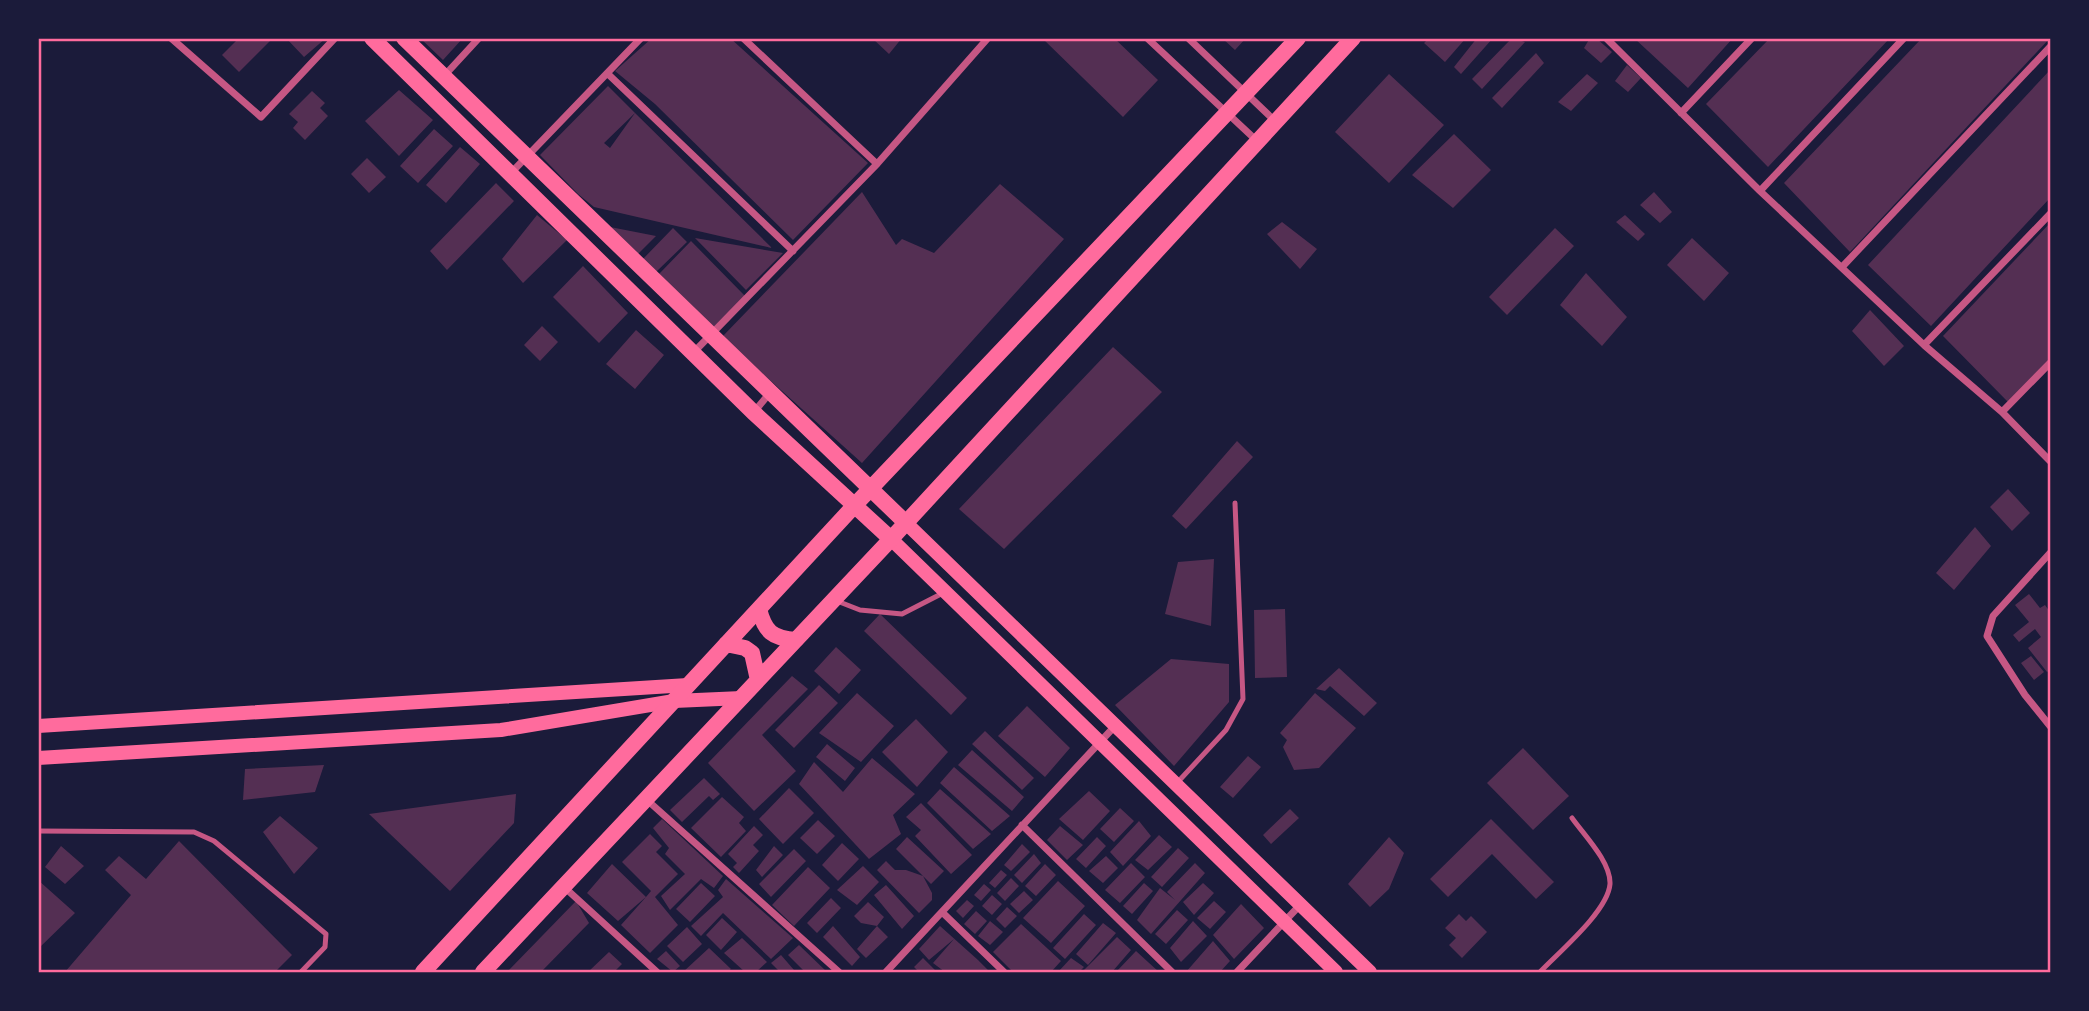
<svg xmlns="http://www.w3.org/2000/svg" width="2089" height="1011" font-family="Jost,sans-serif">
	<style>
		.building { fill: #542f53 }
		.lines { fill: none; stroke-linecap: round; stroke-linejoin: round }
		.service { stroke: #c65784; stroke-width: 5 }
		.minor { stroke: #c65784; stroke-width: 7 }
		.secondary { stroke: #ff6b9d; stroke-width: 14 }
		.primary { stroke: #ff6b9d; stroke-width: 16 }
		.neatline { fill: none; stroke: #ff6b9d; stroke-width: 2.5 }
	</style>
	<rect width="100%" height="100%" fill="#1b1b3a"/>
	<path class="building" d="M239,38H273L239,72L222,55Z
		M286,38H326L304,57Z
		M420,38H463L443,60Z
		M652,38H730L868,163L793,240L655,104L615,71Z
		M872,38H902L889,54Z
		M1042,38H1114L1158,80L1123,117Z
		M1222,38H1246L1235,50Z
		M1429,38H1466L1445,62L1424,43Z
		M1477,38H1493L1461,74L1454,67Z
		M1512,38L1525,42L1482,89L1472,79Z
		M1590,38H1596L1612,52L1601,63L1584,48Z
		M1634,38H1733L1688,88Z
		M1770,38H1890L1768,167L1706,104Z
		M1922,38H2050L1850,252L1784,183Z
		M1536,53L1544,63L1502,108L1492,98Z
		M1627,65L1641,78L1628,92L1615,81Z
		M2050,70V198L1931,326L1868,265Z
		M1389,74L1444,125L1389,183L1335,132Z
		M1587,74L1598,83L1571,111L1558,102Z
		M608,86L635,113L604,143L610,148L635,113L772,248L594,207L578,194L540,155Z
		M399,90L433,120L399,156L365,121Z
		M312,91L325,103L320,108L328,116L305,140L293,128L298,122L289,114Z
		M434,129L453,146L418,183L400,166Z
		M1454,134L1491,170L1453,208L1412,175Z
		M460,147L480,164L446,203L426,185Z
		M367,158L386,177L369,193L351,174Z
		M496,183L514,201L447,270L430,251Z
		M1000,184L1064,239L862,463L722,337L862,192L896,245L902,239L934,253Z
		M1654,192L1672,212L1660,223L1640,205Z
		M537,215L567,240L523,283L502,259Z
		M1625,215L1645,234L1638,241L1616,222Z
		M1282,222L1317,249L1300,269L1267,234Z
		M2050,223V360L2008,402L1943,336Z
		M605,226L656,236L636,256Z
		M673,228L687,242L656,272L643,259Z
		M1555,228L1574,246L1507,315L1489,297Z
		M695,238L783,253L746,290Z
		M1692,238L1729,273L1704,301L1667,265Z
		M691,241L745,296L714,328L659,274Z
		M583,266L628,313L599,343L553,297Z
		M1586,273L1627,317L1602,346L1560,305Z
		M1870,310L1904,346L1884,366L1852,331Z
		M542,326L558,342L540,361L524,345Z
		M636,330L664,355L635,389L606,364Z
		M1113,347L1162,392L1004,549L959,509Z
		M1237,441L1253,457L1186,529L1172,516Z
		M2008,489L2030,513L2012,531L1990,507Z
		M1975,527L1991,546L1954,590L1936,573Z
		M1214,559L1211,626L1165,614L1178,562Z
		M2029,594L2040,608L2045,605L2050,612V670L2047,672L2028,648L2041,637L2035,629L2019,642L2013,635L2029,622L2015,605Z
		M1285,609L1287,677L1255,678L1254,610Z
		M880,614L967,698L951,715L864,631Z
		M836,647L861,670L839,694L814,671Z
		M2031,656L2044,672L2034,680L2021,663Z
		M1171,659L1229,664V702L1174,766L1115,705Z
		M1339,668L1377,703L1364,716L1330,686L1325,691L1316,689Z
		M792,676L808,689L762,735L796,771L754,811L708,763Z
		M819,685L838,703L794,748L775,730Z
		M857,693L894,726L861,762L819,733Z
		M1315,693L1356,728L1319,768L1294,770L1283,747L1287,740L1280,733Z
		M1027,706L1070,748L1045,777L998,736Z
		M916,719L948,752L917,787L882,752Z
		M985,731L1034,778L1022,790L972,744Z
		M827,744L855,768L845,781L816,757Z
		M1523,748L1569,796L1533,830L1487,783Z
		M972,750L1024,797L1012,811L958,765Z
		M1248,756L1261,767L1233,798L1220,787Z
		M872,758L915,794L893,815L901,834L869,859L799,784L814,762L843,792Z
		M324,765L315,792L243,800L245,769Z
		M954,767L1010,816L992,831L940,783Z
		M704,778L720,794L713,800L709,796L682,822L670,810Z
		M789,788L814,813L783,844L759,819Z
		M940,789L991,834L973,849L927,803Z
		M1089,791L1110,811L1083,840L1059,819Z
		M516,794L514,823L450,891L369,814Z
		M722,797L744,817L739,823L746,831L721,857L691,828Z
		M921,803L972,855L951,874L915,836L921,830L906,817Z
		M1120,808L1134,821L1114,842L1100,829Z
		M1290,809L1299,818L1271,844L1263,835Z
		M280,816L318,848L294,874L263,832Z
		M662,819L723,876L714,888L701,879L670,910L661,896L685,874L665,854L669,848L653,828Z
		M1491,819L1554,882L1536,899L1492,854L1448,897L1430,879Z
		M818,820L835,836L817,854L800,838Z
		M1139,821L1151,836L1123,866L1110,852Z
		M754,826L763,835L753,845L759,851L739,873L733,867L737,863L728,854Z
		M1060,826L1083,845L1067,860L1047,840Z
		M650,834L662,846L656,852L678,874L655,897L678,925L650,953L621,925L646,897L618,921L587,893L612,864L646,897L651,891L622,862Z
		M1159,835L1172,847L1148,870L1135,860Z
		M907,837L944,871L931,884L896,849Z
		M1097,837L1106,846L1086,868L1076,859Z
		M1389,837L1404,853L1389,889L1370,907L1348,884Z
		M179,841L292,955L275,972H65L131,895L105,870L119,856L146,879Z
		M842,843L859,859L838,881L822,865Z
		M1022,844L1030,852L1011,871L1004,865Z
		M61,846L84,866L65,884L45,867Z
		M774,846L783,855L762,877L756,870Z
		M1178,848L1189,858L1162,887L1151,877Z
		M794,849L806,861L771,897L759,884Z
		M1034,854L1041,863L1022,883L1014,875Z
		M1106,856L1118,868L1103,883L1089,871Z
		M886,861L895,870H906L923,876L932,893V900L919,913L877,870Z
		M1131,863L1145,877L1120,903L1105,890Z
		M1195,863L1205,873L1151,934L1137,920L1160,888L1175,900L1167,892Z
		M1045,864L1056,875L1036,896L1025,886Z
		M863,866L879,882L857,905L837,890Z
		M808,867L830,888L794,926L772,905Z
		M1001,870L1007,875L995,888L989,883Z
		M1011,878L1019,886L1005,901L997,893Z
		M726,879L793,938L771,959L723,913L701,936L691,926L723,897L718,890Z
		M38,880L75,913L38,949Z
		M1058,881L1085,906L1051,943L1023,918Z
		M701,883L715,896L690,922L676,909Z
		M1144,883L1153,891L1132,914L1123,906Z
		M1203,883L1214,893L1194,915L1183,902Z
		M984,884L991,890L981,901L974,895Z
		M886,885L914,916L902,929L874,895Z
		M1024,891L1033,900L1019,913L1010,904Z
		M992,895L1002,904L992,915L982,906Z
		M831,898L841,908L817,933L807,923Z
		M967,900L974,906L963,918L956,911Z
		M576,901L589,923L541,972H507Z
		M1214,901L1226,912L1210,929L1197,918Z
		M868,902L884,917L877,926L888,937L866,958L857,949L877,926L861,923L854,916Z
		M1241,904L1264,928L1234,959L1213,935Z
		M1007,907L1017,916L1005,928L996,919Z
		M1177,910L1188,920L1166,944L1155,934Z
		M976,911L987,921L975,934L964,924Z
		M1084,914L1096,925L1065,959L1053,948Z
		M1459,914L1466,921L1471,916L1487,932L1462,958L1449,945L1456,938L1445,928Z
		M722,918L737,932L721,950L706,935Z
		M990,921L1003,932L990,945L978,936Z
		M1193,921L1207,936L1181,962L1170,948Z
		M1103,923L1116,933L1088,965L1076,954Z
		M1021,924L1061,961L1051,972H1013L993,952Z
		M833,926L860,957L852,966L823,937Z
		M940,926L978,960L990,972H945L933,963L954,939L929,960L919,949Z
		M687,927L702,944L683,962L667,946Z
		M1117,937L1131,950L1112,972H1082Z
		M742,938L767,962L756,972H745L724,953Z
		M1213,941L1230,961L1220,972H1186Z
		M799,945L827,972H805L788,955Z
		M709,948L731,969L727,972H683Z
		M666,951L680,966L673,972L657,959Z
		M1136,951L1148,962L1159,972H1116Z
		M609,952L622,964L614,972H588Z
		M781,955L794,970L791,972H780L771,963Z
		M923,958L937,972H919L914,967Z
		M1071,958L1084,967L1079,972H1058Z"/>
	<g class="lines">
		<path class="service" d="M837,601L860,610L902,614L943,593
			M1176,784L1226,730L1243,699L1235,503
			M38,831L194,832L214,841L326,934L325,947L301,972
			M1540,972C1559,952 1608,911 1610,884C1611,862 1584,835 1572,818"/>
		<path class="minor" d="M171,38L261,117L335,38
			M743,38L877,164
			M1147,38L1257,141
			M1188,38L1275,121
			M1606,38L1760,191L1924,345L2002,412L2050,461
			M608,74L793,251
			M444,76L479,38
			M1681,113L1752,38
			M510,174L641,38
			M1760,191L1904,38
			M1843,266L2050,47
			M1924,345L2050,214
			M694,352L877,164L988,38
			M754,412L769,394
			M2002,412L2050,363
			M2050,553L1993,616L1987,636L2025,695L2050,726
			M647,800L839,972
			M1022,825L1172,972
			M563,886L657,972
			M943,913L1004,972
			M886,972L1115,726
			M1237,972L1300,905"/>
		<path class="secondary" d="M906,523L1370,972
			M891,539L1336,972
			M38,726L688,685
			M38,758L501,730L674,701L742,698"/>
		<path class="primary" d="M372,38L753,412L891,539
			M404,38L906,523
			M759,609C765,632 772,638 796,640
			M726,644L745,648L752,653L758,680
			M423,972L854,506L1298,38
			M483,972L891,539L1353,38"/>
	</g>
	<rect width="2089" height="1011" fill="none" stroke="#1b1b3a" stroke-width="80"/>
	<rect x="40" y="40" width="2009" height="931" class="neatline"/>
</svg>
